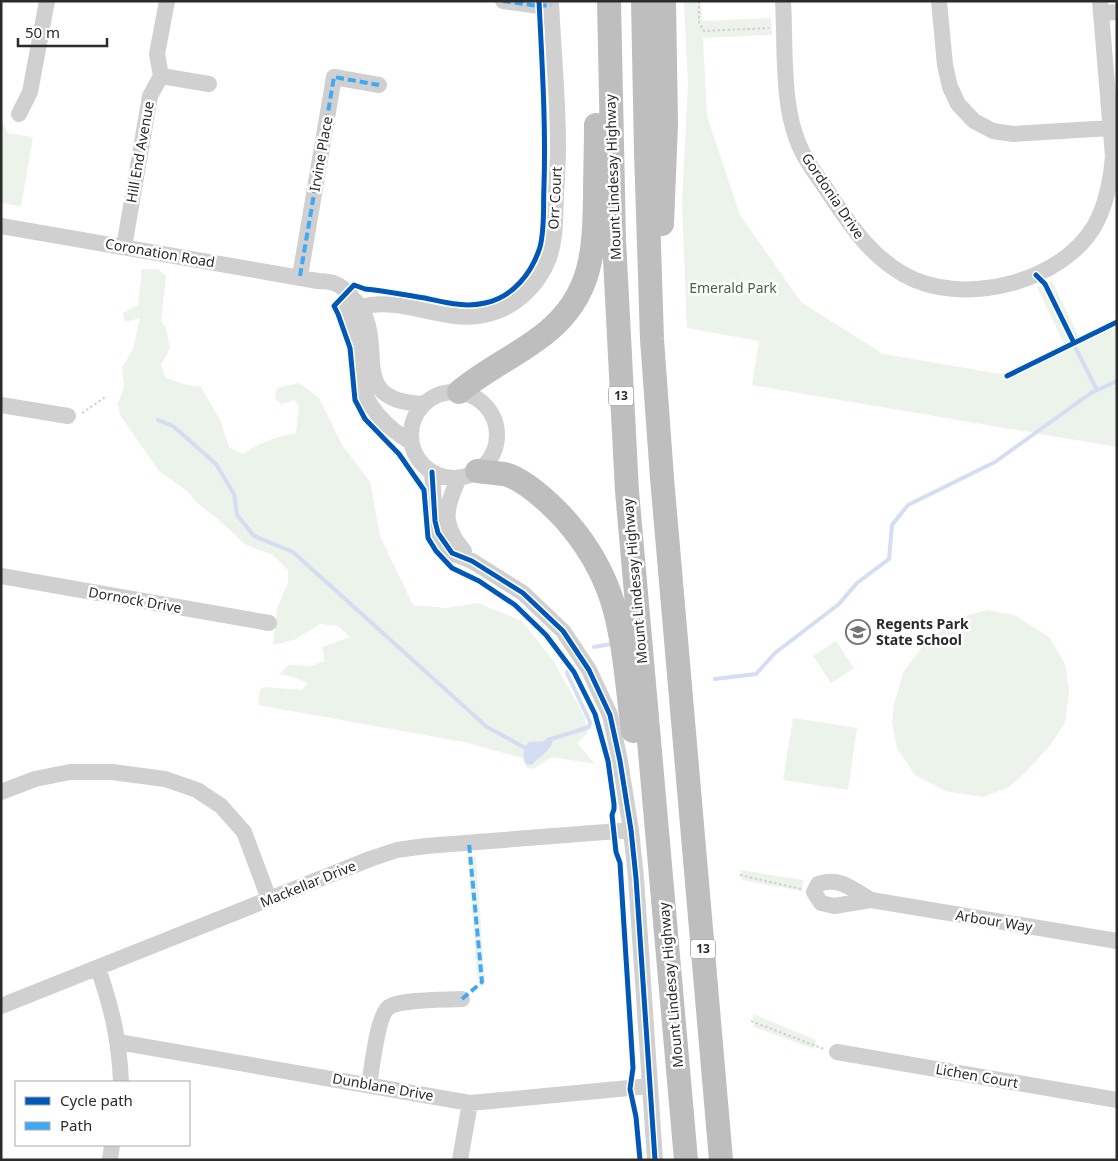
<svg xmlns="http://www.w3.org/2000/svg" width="1118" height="1161" font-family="'Noto Sans',sans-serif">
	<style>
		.green { fill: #ecf3ea; fill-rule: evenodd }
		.water { fill: #d4ddf1 }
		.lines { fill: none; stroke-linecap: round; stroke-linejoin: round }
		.stream { stroke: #d4ddf1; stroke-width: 4 }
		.path { stroke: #d0d0d0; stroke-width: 2; stroke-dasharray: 2.5 2.5; stroke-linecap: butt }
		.minor { stroke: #d0d0d0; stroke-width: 16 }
		.highway { stroke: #bebebe; stroke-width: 24 }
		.quiet { stroke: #3fa9f5; stroke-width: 4; stroke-dasharray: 8 4; stroke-linecap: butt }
		.cycleway-casing { stroke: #fff; stroke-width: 8 }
		.cycleway { stroke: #0057b8; stroke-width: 5 }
		.labels { text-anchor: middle; stroke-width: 5; stroke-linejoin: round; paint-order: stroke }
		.shield { fill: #fff; stroke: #6b6b6b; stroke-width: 1 }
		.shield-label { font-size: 12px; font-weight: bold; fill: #2b2b2b }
		.street-label { font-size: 14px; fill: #2b2b2b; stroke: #fff }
		.park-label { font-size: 14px; fill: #406838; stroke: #fff }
		.poi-label { font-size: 14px; font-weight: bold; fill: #2b2b2b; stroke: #fff; text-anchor: start }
	</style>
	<rect width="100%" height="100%" fill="#fff"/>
	<path class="green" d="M684,1H701L702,21L771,18L772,35L703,38L707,116L740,215L801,302L883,354L1001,374L1064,344L1037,287L1052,281L1079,337L1117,318V447L752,385L759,341L687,328L682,203L688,87Z
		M1,119L8,133L33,137L21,206L1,203Z
		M142,269H158L166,276L161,321L166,328L170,348L161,365L166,378L187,385L201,387L220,420L229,447L243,454C262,442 274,437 296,433L299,406L294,400L282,404L275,399L277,388L299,383L319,398L342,445L370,482L380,536L413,605L446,608L478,603L522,621L553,660L584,716L588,733L577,743L595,764L552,757L533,769L527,768L522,758L464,742L258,705L260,690L264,687L302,690L308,683L293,677L279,674L289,665L310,666L325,661L322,647L350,637L338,626L320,624L294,640L273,645L277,608L288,583V570L273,555L246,545L219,520L197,503L187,491L159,471L120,415L118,404L124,386L122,368L133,349L140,318L125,322L123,313L138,305ZM536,741H544L550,749L537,759L532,764H526Z
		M987,610L1014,615L1049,637L1065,664L1069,691L1065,723L1051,744L1029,769L1009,787L983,797L945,791L915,775L897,748L892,723L894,704L904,671L923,646L946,626L968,615Z
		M836,641L854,668L831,683L813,656Z
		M793,718L857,728L848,790L783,780Z
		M476,857L485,983L477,979L468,858Z
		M740,870L803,880L802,891L742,880Z
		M753,1014L816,1040L814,1049L754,1027Z"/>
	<path class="water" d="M549,737L553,740C551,752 539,756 532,765L526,764C522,755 523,749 529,742L544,741Z"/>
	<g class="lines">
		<path class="stream" d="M1075,347L1097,390
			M158,420L173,426L216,464L234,494L237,515L254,536L293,552L487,727L527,749
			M594,647L611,644
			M715,679L756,674L775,653L839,604L857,583L889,559L892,525L908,505L995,462L1091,393L1117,381
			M548,740L589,727L590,722L567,673L569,668"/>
		<path class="path" d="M699,1V23L704,31L769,28
			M82,413L107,396
			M740,875L801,889
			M751,1021L824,1049"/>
		<path class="minor" d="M503,1L539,6L551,5
			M783,1C786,50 780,114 805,157C812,170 822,182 830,195C852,227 869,254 903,274C961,308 1062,283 1095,225C1107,203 1111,180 1113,156L1100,1
			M939,1L945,65L950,87L958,104L974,121L993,131L1013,134L1111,128
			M1101,13L1117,12
			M161,76L209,84
			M19,114L30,92L47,1
			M1,226L318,281C332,281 341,284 351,296C354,300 359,304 361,308C386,351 347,401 424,404
			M124,247L150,96L161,76L157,54L167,1
			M300,276L334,77L379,85
			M343,304C360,325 356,352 360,378C364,405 388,429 411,442
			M350,312C357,309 364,306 371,305C409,300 446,323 484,315C514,309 538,287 549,258C556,238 555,215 556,194C557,178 558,161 558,145C558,97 553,49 551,1
			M411 435a43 43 0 1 1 86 0a43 43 0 1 1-86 0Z
			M1,405L68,416
			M432,472L435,521L438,533L452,553L472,561L523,593L563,631L589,670L610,715L620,761L631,830L636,878L655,1160
			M459,478C445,508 441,524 464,551
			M1,576L269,623
			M1,792L35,779L70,772H112L165,779L197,790L221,806L244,832L269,899
			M871,900C854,890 839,876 818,884L814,892L821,903L834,906L871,900L1117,941
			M98,968C112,1009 119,1038 121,1082
			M1,1006L370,859L397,850L426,846L631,830
			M118,1042L470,1103L650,1086
			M837,1052L1117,1100
			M369,1085C372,1069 377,1015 389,1007C401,999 446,1000 462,999
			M110,1160L112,1145
			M460,1160L470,1103"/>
		<path class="highway" d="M609,1L614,240L627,491L686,1160
			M643,1L646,152L652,339L662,478L721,1160
			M662,224L666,124L664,1
			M459,392C486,369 519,355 547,332C592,295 594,252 595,198C595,174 596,150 596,125
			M477,471C486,472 495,473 504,474C522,478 546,500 559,513C580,535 597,561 608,589C624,629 627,688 633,731"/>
		<path class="quiet" d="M503,1L539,6L551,5
			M300,276L334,77L379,85
			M462,999L482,982L469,843"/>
		<defs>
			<path id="cycleway" d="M539,1C542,63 546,125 544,186C543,206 545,228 540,247C532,273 513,297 485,303C465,308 444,302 425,298C405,295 385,291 365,289L354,285L334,306L338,314L350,348L355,400L365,419L399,454L424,490L428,538L436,551L452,568L479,581L515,605L546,635L574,672L595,714L608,761L614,804V809L612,815L616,852L620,863L633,1068L630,1089L636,1117L640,1160
				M1036,275L1045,284L1074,343
				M1007,376L1117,322
				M432,472L435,521L438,533L452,553L472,561L523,593L563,631L589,670L610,715L620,761L631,830L636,878L655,1160"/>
		</defs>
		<use href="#cycleway" class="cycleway-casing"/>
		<use href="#cycleway" class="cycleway"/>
	</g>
	<defs>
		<symbol id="school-ring" viewBox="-11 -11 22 22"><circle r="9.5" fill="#fff" stroke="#757575" stroke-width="1.5"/><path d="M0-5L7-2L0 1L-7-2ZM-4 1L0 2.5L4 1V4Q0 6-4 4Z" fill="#757575"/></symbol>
	</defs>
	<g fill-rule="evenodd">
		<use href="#school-ring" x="844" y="618" width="28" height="28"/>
	</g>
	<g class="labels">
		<g class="shield">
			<rect x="608.5" y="386.5" width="25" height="19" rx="4"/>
			<rect x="690.5" y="939.5" width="25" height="19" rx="4"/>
		</g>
		<g class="shield-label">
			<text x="621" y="400">13</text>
			<text x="703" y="953">13</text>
		</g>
		<g class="street-label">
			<text transform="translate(140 152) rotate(-80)" y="5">Hill End Avenue</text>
			<text transform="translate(321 154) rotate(-80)" y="5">Irvine Place</text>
			<text transform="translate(613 177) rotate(-92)" y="5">Mount Lindesay Highway</text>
			<text transform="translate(833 196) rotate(56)" y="5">Gordonia Drive</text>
			<text transform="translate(555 198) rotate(-87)" y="5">Orr Court</text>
			<text transform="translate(160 253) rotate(10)" y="5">Coronation Road</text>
			<text transform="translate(635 581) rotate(-95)" y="5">Mount Lindesay Highway</text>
			<text transform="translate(135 600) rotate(10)" y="5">Dornock Drive</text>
			<text transform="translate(308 884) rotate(-22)" y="5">Mackellar Drive</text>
			<text transform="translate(994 921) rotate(9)" y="5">Arbour Way</text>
			<text transform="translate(671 985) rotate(-95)" y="5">Mount Lindesay Highway</text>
			<text transform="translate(977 1076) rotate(10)" y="5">Lichen Court</text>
			<text transform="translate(383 1087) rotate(10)" y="5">Dunblane Drive</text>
		</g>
		<g class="park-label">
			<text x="733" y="293">Emerald Park</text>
		</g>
		<g class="poi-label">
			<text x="876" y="629">Regents Park<tspan x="876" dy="16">State School</tspan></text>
		</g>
	</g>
	<rect width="1118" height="1161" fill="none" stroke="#2b2b2b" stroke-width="5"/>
	<rect x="15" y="1081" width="175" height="65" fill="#ffffff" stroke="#aaaaaa"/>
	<rect x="25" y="1097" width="25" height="8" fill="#0057b8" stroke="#aaaaaa"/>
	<text x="60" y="1106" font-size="15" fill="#2b2b2b">Cycle path</text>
	<rect x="25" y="1122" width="25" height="8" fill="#3fa9f5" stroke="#aaaaaa"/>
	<text x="60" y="1131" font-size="15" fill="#2b2b2b">Path</text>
	<path d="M18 38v8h89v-8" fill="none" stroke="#2b2b2b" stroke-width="2.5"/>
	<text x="25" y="38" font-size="15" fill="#2b2b2b" stroke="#ffffff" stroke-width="4" paint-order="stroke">50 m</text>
</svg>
